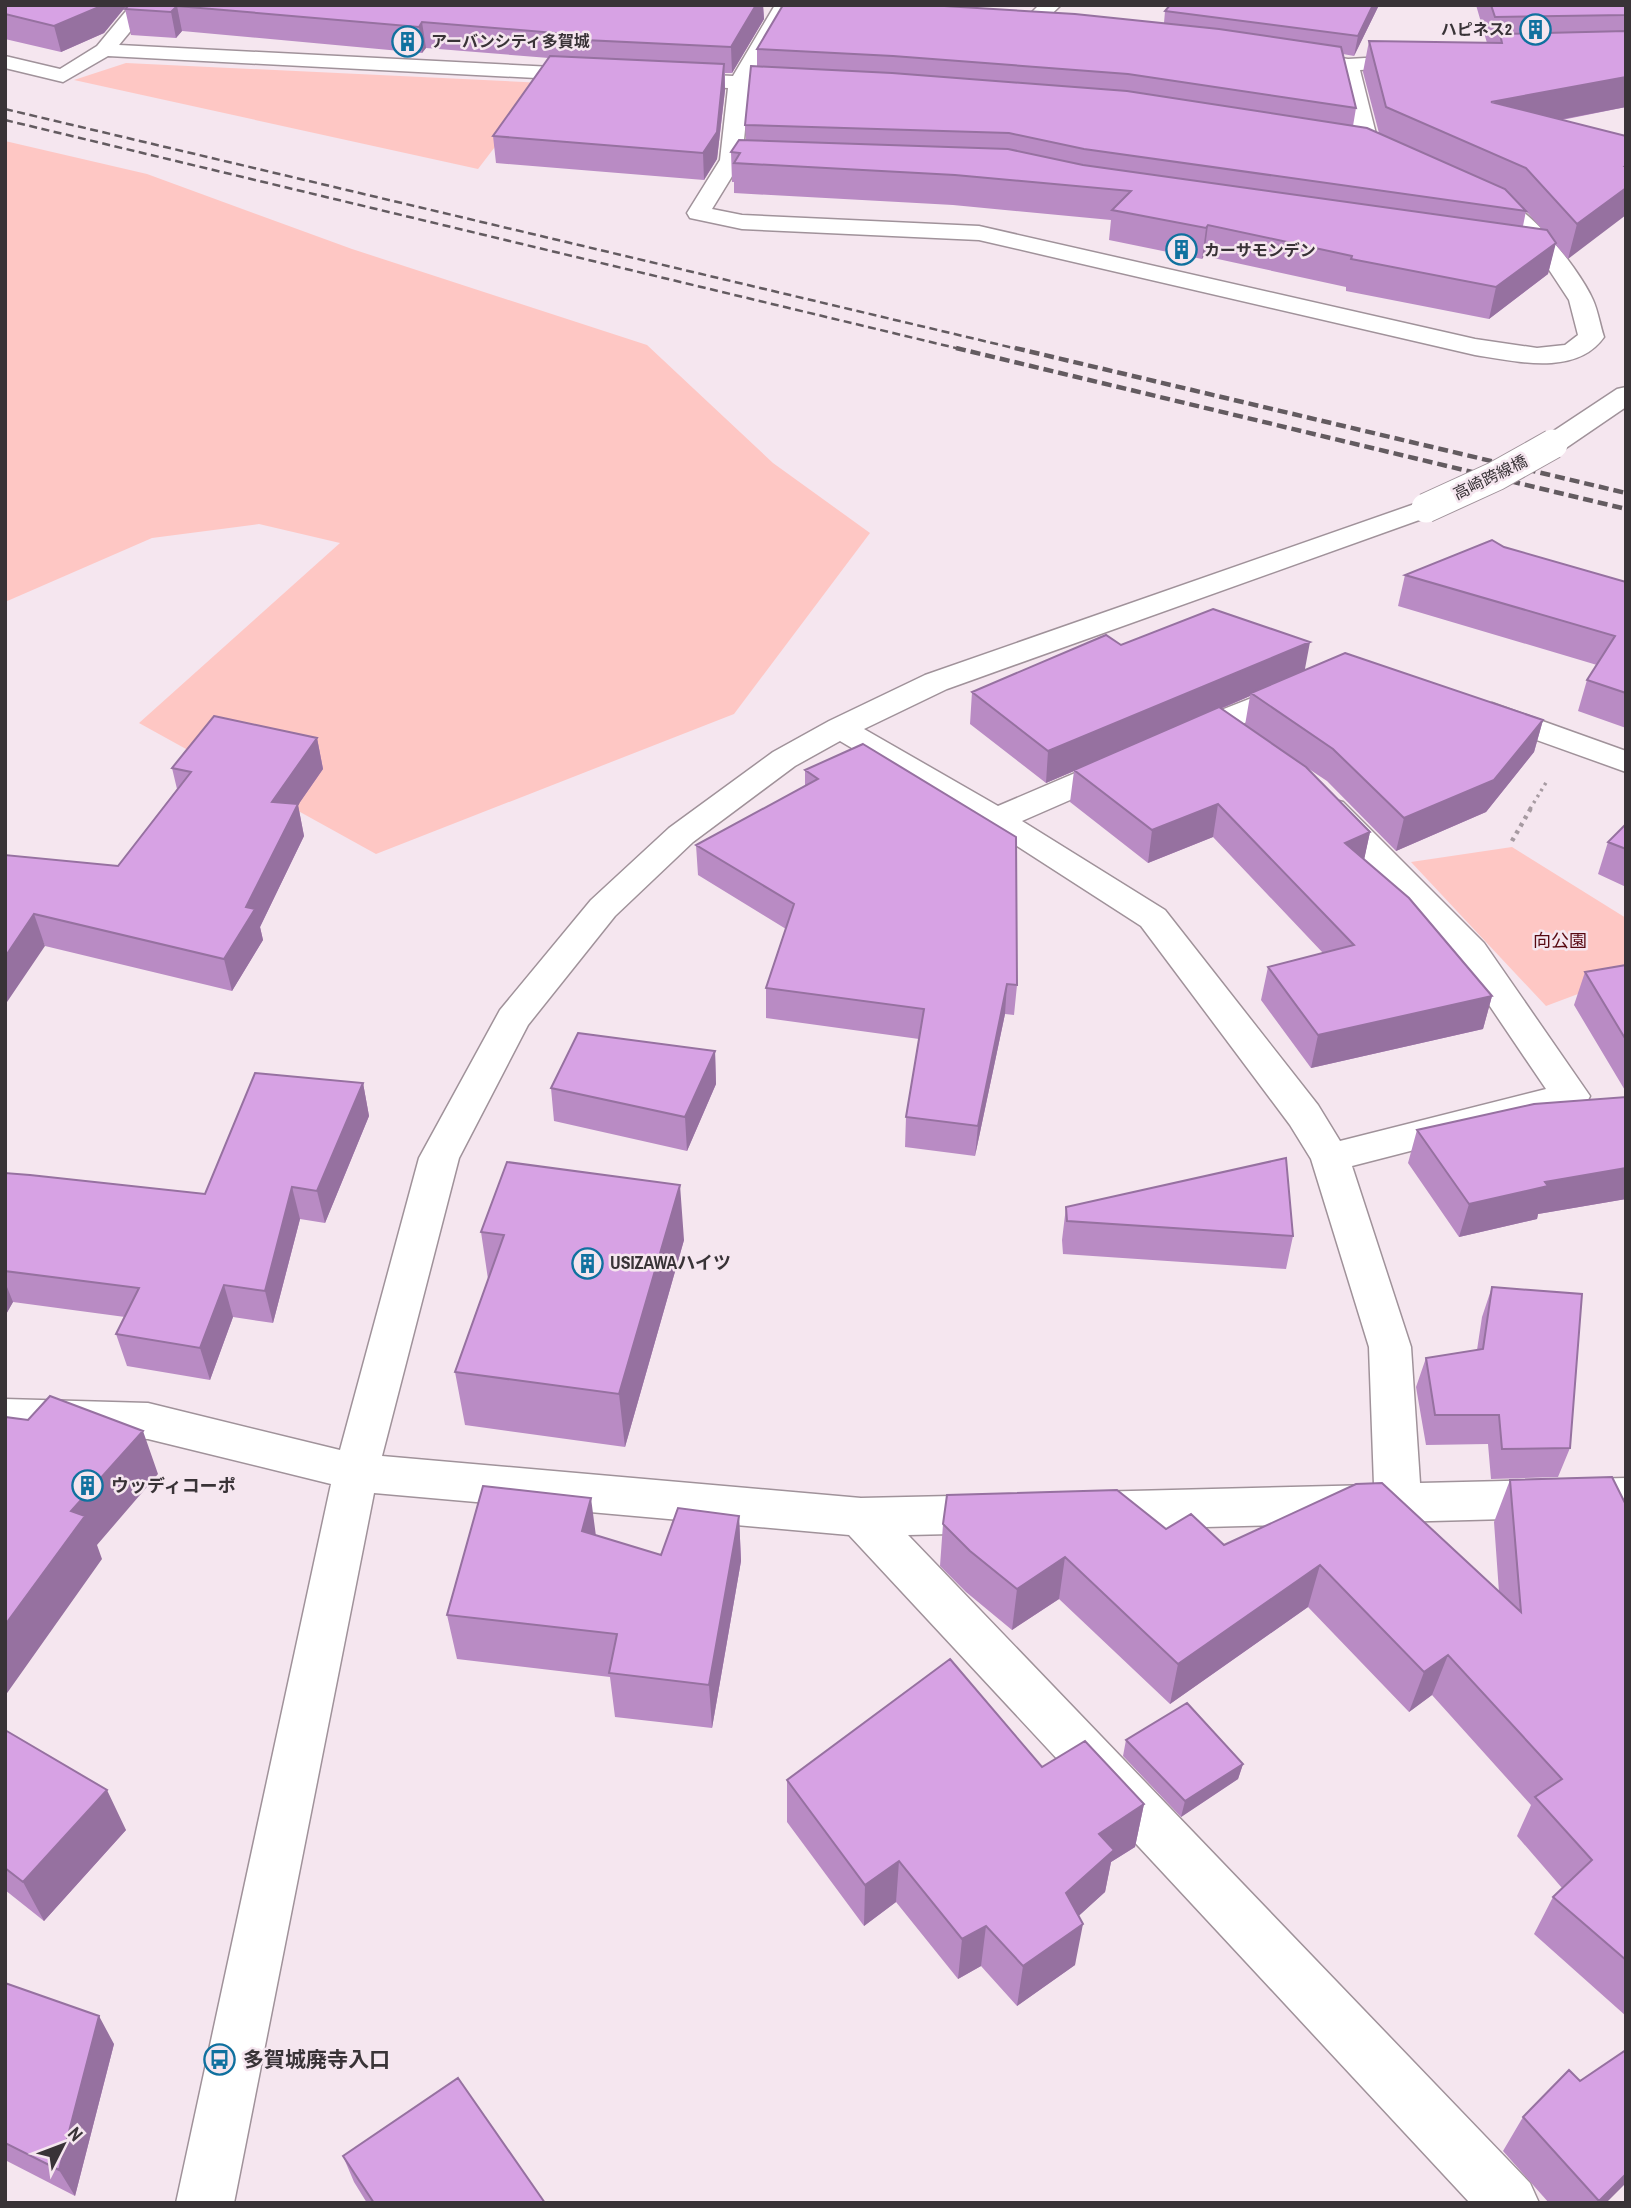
<svg xmlns="http://www.w3.org/2000/svg" width="1631" height="2208" font-family="'Archivo Narrow','Noto Sans JP',sans-serif">
	<style>
		.green { fill: #fec7c4 }
		.lines { fill: none; stroke-linecap: round; stroke-linejoin: round }
		.minor-casing { stroke: #a0929a; stroke-width: 3 }
		.path-far1 { stroke: #a69aa1; stroke-width: 3.5; stroke-dasharray: 2.5 4.5; stroke-linecap: butt }
		.path { stroke: #a69aa1; stroke-width: 4.5; stroke-dasharray: 3.5 5; stroke-linecap: butt }
		.minor { fill: #fff; fill-rule: evenodd }
		.rail-far1 { stroke: #635b60; stroke-width: 2.5; stroke-dasharray: 8 4.5; stroke-linecap: butt }
		.rail { stroke: #635b60; stroke-width: 4.5; stroke-dasharray: 10 5; stroke-linecap: butt }
		.minor-bridge-casing { stroke: #a0929a; stroke-width: 31; stroke-linecap: butt }
		.minor-bridge { stroke: #fff; stroke-width: 29 }
		.wall { fill: #b98bc4; fill-rule: evenodd }
		.shaded-wall { fill: #9671a0 }
		.building { fill: #d7a2e4; stroke: #9671a0; stroke-width: 2 }
		.labels { text-anchor: middle; stroke-width: 5; stroke-linejoin: round; paint-order: stroke }
		.far-poi-label { font-size: 16px; font-weight: bold; fill: #393337; stroke: #f5e6ef; text-anchor: start }
		.far-street-label { font-size: 16px; fill: #393337; stroke: #f5e6ef }
		.park-label { font-size: 18px; fill: #580811; stroke: #f5e6ef }
		.poi-label { font-size: 18px; font-weight: bold; fill: #393337; stroke: #f5e6ef; text-anchor: start }
		.near-poi-label { font-size: 21px; font-weight: bold; fill: #393337; stroke: #f5e6ef; text-anchor: start }
	</style>
	<rect width="100%" height="100%" fill="#f5e6ef"/>
	<path class="green" d="M126,63L544,83L478,169L74,80Z
		M5,141L147,174L352,249L647,345L773,463L870,533L734,714L376,854L139,723L340,543L259,524L152,538L5,602Z
		M1512,847L1626,918V976L1546,1006L1411,862Z"/>
	<g class="lines">
		<defs>
			<path id="minor" d="M131,5H152L119,45L593,69L600,71L603,75L600,79L593,81L108,56L63,82L5,68V56L60,69L97,46Z
				M775,5H795L753,77L803,80L810,82L813,86L810,90L803,92L749,89L742,160L712,209L742,215L979,226L1475,339L1537,348L1565,345L1578,335L1569,300L1540,256L1501,214L1474,202L1471,197L1474,192C1513,182 1579,268 1593,300C1598,311 1600,325 1604,337C1576,377 1515,361 1475,355L979,240L742,229L690,218L687,213L720,160L728,88L674,85L667,83L664,79L667,75L674,73L733,76Z
				M1039,5H1061L1034,31H1020L1017,27Z
				M1293,51L1348,59L1417,55L1424,57L1427,61L1424,65L1417,67L1360,70L1379,146L1376,151H1360L1357,146L1339,70L1286,61L1283,57L1286,53Z
				M1626,387V407L1563,450L1553,452L1543,450L1539,444L1543,438L1617,389Z
				M1426,500L1436,502L1440,508L1436,514L947,689L864,729L998,806L1108,759L1120,756L1132,759L1136,766L1132,773L1022,821L1165,910L1318,1105L1340,1141L1546,1089L1458,959L1319,816L1314,809L1319,802L1331,799L1343,802L1484,943L1590,1096L1585,1106L1352,1166L1411,1347L1420,1483L1626,1478V1516L1091,1530L1075,1524L1068,1511L1075,1498L1091,1492L1374,1485L1369,1347L1311,1159L1290,1125L1141,926L1017,846L840,741L795,766L693,842L615,916L528,1025L459,1158L382,1456L861,1498L996,1495L1012,1500L1019,1514L1012,1528L996,1533L908,1535L1530,2183L1539,2203H1470L849,1535L374,1493L234,2203H176L331,1484L148,1439L5,1435V1399L148,1403L340,1450L419,1158L500,1010L591,900L669,828L773,752L829,721L925,675Z
				M1295,681L1306,683L1311,690L1306,697L1228,730L1217,733L1206,730L1201,723L1206,716Z
				M1492,703L1626,751V772L1481,720L1476,713L1481,706Z"/>
		</defs>
		<use href="#minor" class="minor-casing"/>
		<path class="path-far1" d="M1530,809L1547,781"/>
		<path class="path" d="M1512,841L1531,808"/>
		<use href="#minor" class="minor"/>
		<path class="rail-far1" d="M5,109L1022,350
			M5,120L964,350"/>
		<path class="rail" d="M956,348L1626,509
			M1015,348L1626,493"/>
		<defs>
			<path id="minor-bridge" d="M1426,508L1496,476L1553,444"/>
		</defs>
		<use href="#minor-bridge" class="minor-bridge-casing"/>
		<use href="#minor-bridge" class="minor-bridge"/>
	</g>
	<path class="wall" d="M5,5H127L104,33L61,52L5,39Z
		M129,5H763L764,19L732,73H725V90L717,159L704,180L496,163L493,136L549,58L426,48L422,53L182,31L176,38L131,35L125,9Z
		M783,5H944V6L1164,23L1165,11L1379,5L1354,56L1343,54L1356,108L1353,126L1379,133L1363,72L1369,41L1487,43L1476,5H1626V107L1562,120L1626,136L1568,259L1555,244L1548,274L1489,319L1346,291V287L1204,256L1202,259L1109,240L1111,220L953,205L734,193V182H732L731,152L746,140L745,125L757,66V49ZM1526,211L1542,229L1523,226Z
		M1504,547L1626,582V728L1578,711L1587,680L1597,665L1398,606L1405,575Z
		M1121,645L1305,670L1543,720L1534,752L1486,812L1396,851L1327,781L1306,767L1370,832L1364,859L1492,996L1483,1029L1311,1068L1261,1000L1268,967L1323,953L1213,837L1148,863L1070,802L1074,771L1046,783L970,724L972,692ZM1250,696L1245,725L1221,709Z
		M317,738L323,769L298,805L304,836L260,927L263,940L232,991L45,946L5,855L118,866L177,789L172,768Z
		M863,744L1017,985L1014,1015L1005,1014L975,1156L905,1147L906,1117L919,1039L766,1018V988L786,929L698,875L696,845L805,786V770Z
		M1626,824V887L1598,874L1608,842Z
		M1626,965V1092L1574,1005L1585,972Z
		M715,1051L716,1084L687,1151L554,1121L551,1088Z
		M363,1083L369,1116L325,1223L300,1219L273,1323L233,1317L210,1380L127,1366L116,1334L125,1317L13,1302L5,1316V1173L205,1194Z
		M1626,1097V1199L1538,1214L1537,1219L1459,1237L1408,1163L1417,1130Z
		M1066,1207L1293,1236L1286,1269L1063,1254L1062,1240Z
		M481,1232L684,1240L625,1447L465,1425L455,1372L488,1279Z
		M1492,1287L1570,1448L1558,1477L1491,1479L1488,1444L1426,1445L1416,1387L1426,1358L1477,1350L1482,1317Z
		M1510,1480L1626,1505V2016L1534,1934L1553,1897L1562,1888L1517,1836L1531,1805L1432,1695L1409,1712L1308,1607L1170,1704L1059,1599L1012,1630L966,1592L940,1566L943,1524L1166,1529L1224,1545L1499,1592L1494,1522Z
		M739,1516L741,1561L712,1728L615,1717L610,1677L457,1659L447,1615L596,1535L661,1555Z
		M5,1730L126,1830L44,1921L5,1890Z
		M1126,1740L1243,1764L1238,1779L1181,1817L1123,1756Z
		M1042,1767L1144,1804L1135,1847L1111,1862L1105,1892L1078,1916L1075,1965L1017,2006L981,1966L958,1979L896,1902L864,1926L787,1822V1780Z
		M5,1983L114,2044L75,2196L5,2160Z
		M1580,2081L1606,2203H1549L1503,2151L1523,2117Z
		M343,2156L545,2203H367L354,2182Z"/>
	<path class="shaded-wall" d="M100,5H127L104,33L61,52L54,26Z
		M756,5H763L764,19L732,73L731,47Z
		M1373,5H1379L1354,56L1358,36Z
		M177,6L182,31L176,38L171,12Z
		M422,22L426,48L422,53L419,27Z
		M724,64L725,90L717,159L704,180L703,153Z
		M1626,77V107L1484,134L1491,102Z
		M1626,165V215L1568,259L1577,224Z
		M1208,225L1204,256L1202,259L1206,228Z
		M1556,243L1548,274L1489,319L1496,287Z
		M1310,642L1304,674L1251,693L1250,696L1046,783L1048,751Z
		M1543,720L1534,752L1486,812L1396,851L1404,818Z
		M317,738L323,769L298,805L304,836L260,927L263,940L232,991L224,959L246,907L272,802Z
		M1218,804L1213,837L1148,863L1152,830Z
		M1370,832L1363,865L1345,843Z
		M34,914L45,946L5,1005V957Z
		M1007,984L1005,1014L975,1156L978,1126Z
		M1492,996L1483,1029L1311,1068L1318,1035Z
		M715,1051L716,1084L687,1151L685,1117Z
		M363,1083L369,1116L325,1223L317,1191Z
		M1626,1168V1199L1538,1214L1537,1219L1459,1237L1469,1204L1545,1182Z
		M680,1185L684,1240L625,1447L619,1394Z
		M292,1187L300,1219L273,1323L265,1291Z
		M5,1282L13,1302L5,1316Z
		M224,1285L233,1317L210,1380L200,1348Z
		M143,1431L158,1474L97,1545L102,1559L5,1696V1625L71,1511Z
		M591,1498L597,1544L582,1531Z
		M739,1516L741,1561L712,1728L709,1685Z
		M1065,1557L1059,1599L1012,1630L1017,1589Z
		M1320,1565L1308,1607L1170,1704L1178,1664Z
		M1448,1655L1432,1695L1409,1712L1424,1672Z
		M1243,1764L1238,1779L1181,1817L1185,1801Z
		M107,1790L126,1830L44,1921L23,1882Z
		M1144,1804L1135,1847L1111,1862L1105,1892L1059,1934L1066,1893L1099,1834Z
		M899,1861L896,1902L864,1926L865,1885Z
		M1083,1924L1075,1965L1017,2006L1023,1966Z
		M986,1926L981,1966L958,1979L962,1939Z
		M99,2016L114,2044L75,2196L59,2170Z
		M1626,2174V2183L1606,2203H1598Z"/>
	<path class="building" d="M5,5H100L99,7L54,26L5,14Z
		M129,5H756L731,47L564,39L568,34L422,22L419,27L177,6L171,12L125,9Z
		M783,5H928L1075,14L1219,29L1341,47L1356,108L1128,74L893,56L757,49Z
		M1170,5H1373L1358,36L1165,11Z
		M1491,5H1626V15L1495,17Z
		M1626,31V77L1491,102L1626,136V165L1625,166H1626V188L1577,224L1526,168L1386,107L1369,41L1502,43L1500,34Z
		M550,56L724,64L717,132L703,153L493,136Z
		M751,66L892,73L1127,91L1367,128L1505,189L1526,211L1084,149L1009,133L745,125Z
		M739,140L1008,149L1083,165L1547,230L1556,243L1496,287L1351,259L1352,256L1208,225L1206,228L1112,210L1131,191L955,175L734,163L740,153L731,152Z
		M1492,540L1504,547L1626,582V693L1587,680L1615,636L1405,575Z
		M1213,609L1310,642L1048,751L972,692L1106,635L1121,645Z
		M1345,653L1543,720L1494,780L1404,818L1333,749L1251,693Z
		M1219,707L1306,767L1370,832L1345,843L1409,898L1492,996L1318,1035L1268,967L1354,945L1218,804L1152,830L1074,770Z
		M214,716L317,738L272,802L298,804L246,907L255,909L224,959L34,914L5,957V855L118,866L191,772L172,768Z
		M863,744L1016,837L1017,985L1007,984L978,1126L906,1117L924,1009L766,988L794,904L696,845L818,779L805,770Z
		M1626,824V849L1608,842Z
		M1626,965V1040L1585,972Z
		M578,1033L715,1051L685,1117L551,1088Z
		M255,1073L363,1083L317,1191L292,1187L265,1291L224,1285L200,1348L116,1334L139,1288L5,1271V1173L30,1175L205,1194Z
		M1626,1097V1168L1545,1182L1548,1186L1469,1204L1417,1130L1534,1104Z
		M1286,1158L1293,1236L1067,1221L1066,1207Z
		M507,1162L680,1185L619,1394L455,1372L504,1235L481,1232Z
		M1492,1287L1582,1294L1570,1448L1502,1449L1499,1415H1435L1426,1358L1483,1349Z
		M50,1396L143,1431L71,1511L85,1516L5,1625V1417L28,1420Z
		M1612,1477L1626,1505V1960L1553,1897L1592,1860L1535,1797L1562,1779L1448,1655L1424,1672L1320,1565L1178,1664L1065,1557L1017,1589L970,1551L943,1524L947,1495L1117,1490L1166,1529L1191,1514L1224,1545L1356,1484L1382,1483L1521,1612L1510,1480Z
		M483,1486L591,1498L582,1531L661,1555L678,1508L739,1516L709,1685L609,1673L617,1634L447,1615Z
		M950,1659L1042,1767L1085,1741L1144,1804L1099,1834L1114,1850L1066,1893L1083,1924L1023,1966L986,1926L962,1939L899,1861L865,1885L787,1780Z
		M1187,1703L1243,1764L1185,1801L1126,1740Z
		M5,1730L107,1790L23,1882L5,1868Z
		M5,1983L99,2016L59,2170L5,2143Z
		M1626,2050V2174L1599,2201L1523,2117L1569,2070L1580,2081Z
		M458,2078L545,2203H374L343,2156Z"/>
	<defs>
		<symbol id="building-ring" viewBox="-11 -11 22 22"><circle r="9.5" fill="#f5e6ef" stroke="#10719f" stroke-width="1.5"/><path d="M-4-6H4V6H1V3H-1V6H-4ZM-2.5-4.3h1.7v1.8h-1.7ZM.8-4.3h1.7v1.8H.8ZM-2.5-1h1.7V.8h-1.7ZM.8-1h1.7V.8H.8Z" fill="#10719f"/></symbol>
		<symbol id="bus-ring" viewBox="-11 -11 22 22"><circle r="9.5" fill="#f5e6ef" stroke="#10719f" stroke-width="1.5"/><path d="M-5-6H5V4H4V6H2V4H-2V6H-4V4H-5ZM-3.5-4V0h7V-4ZM-3.5 1.2v1.5H-2V1.2ZM2 1.2v1.5H3.5V1.2Z" fill="#10719f"/></symbol>
	</defs>
	<g fill-rule="evenodd">
		<use href="#building-ring" x="1518" y="12" width="35" height="35"/>
		<use href="#building-ring" x="390" y="24" width="35" height="35"/>
		<use href="#building-ring" x="1164" y="232" width="35" height="35"/>
		<use href="#building-ring" x="570" y="1246" width="35" height="35"/>
		<use href="#building-ring" x="70" y="1468" width="35" height="35"/>
		<use href="#bus-ring" x="202" y="2042" width="35" height="35"/>
	</g>
	<g class="labels">
		<g class="far-poi-label">
			<text x="1512" y="35" text-anchor="end">ハピネス2</text>
			<text x="431" y="47">アーバンシティ多賀城</text>
			<text x="1204" y="256">カーサモンデン</text>
		</g>
		<g class="far-street-label">
			<text transform="translate(1490 477) rotate(-26)" y="6">高崎跨線橋</text>
		</g>
		<g class="park-label">
			<text x="1560" y="947">向公園</text>
		</g>
		<g class="poi-label">
			<text x="610" y="1269">USIZAWAハイツ</text>
			<text x="111" y="1492">ウッディコーポ</text>
		</g>
		<g class="near-poi-label">
			<text x="243" y="2067">多賀城廃寺入口</text>
		</g>
	</g>
	<rect width="1631" height="2208" fill="none" stroke="#393337" stroke-width="14"/>
	<g transform="translate(63 2145) rotate(48)" stroke="#f5e6ef" stroke-width="5" paint-order="stroke">
	<path d="M0-5L12 26L0 18L-12 26Z" fill="#393337"/>
	<text y="-10" font-size="19" font-weight="bold" text-anchor="middle" fill="#393337">N</text>
	</g>
</svg>
